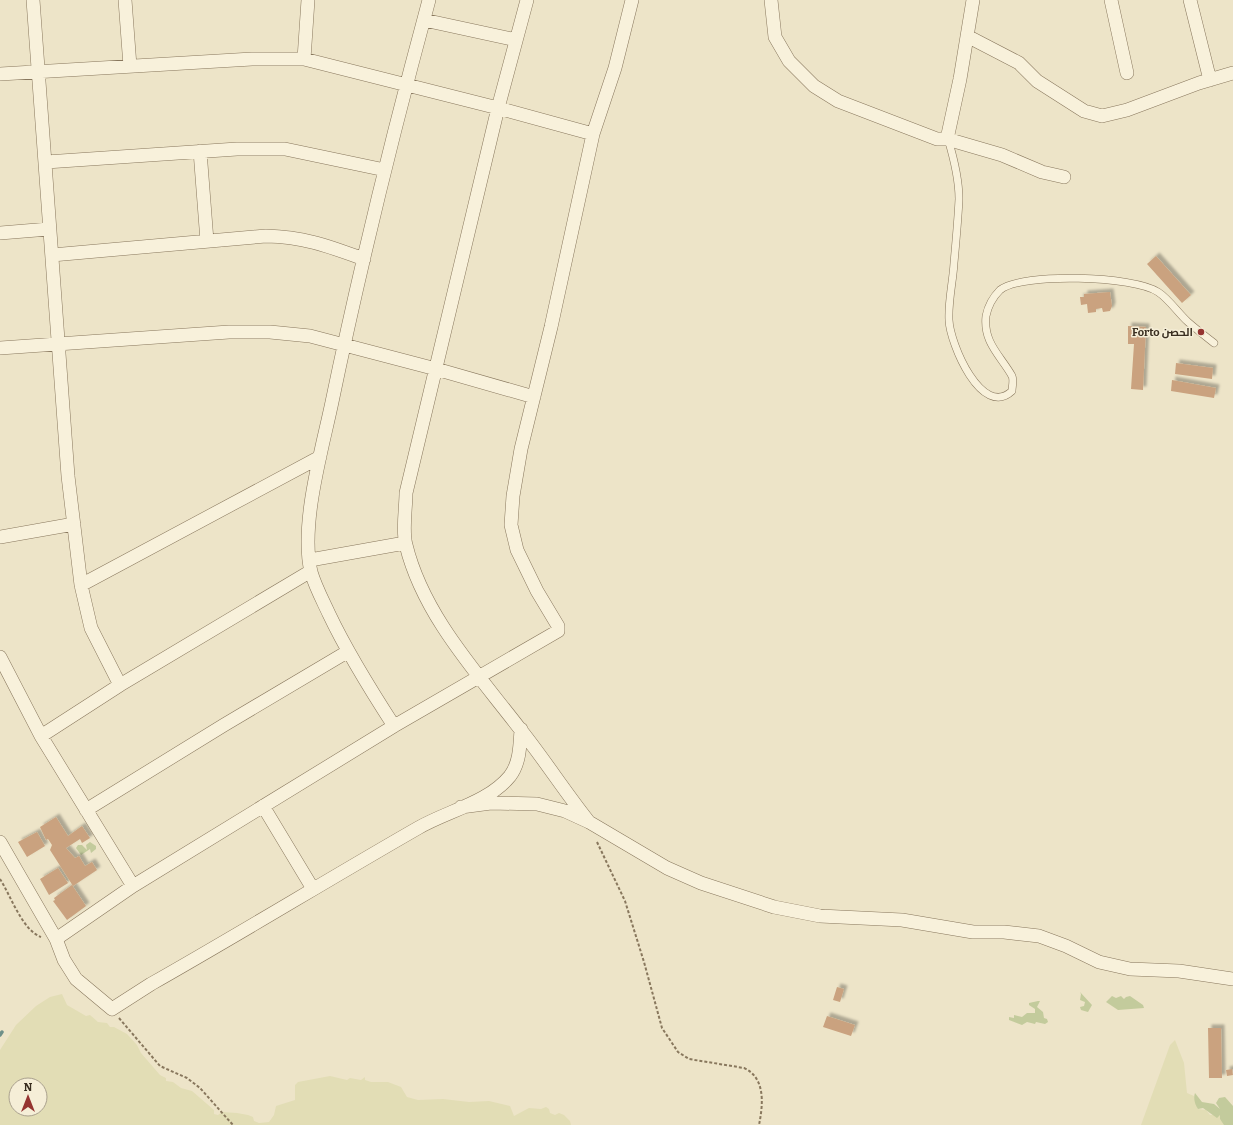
<svg xmlns="http://www.w3.org/2000/svg" width="1233" height="1125" font-family="Bitter,Cairo,serif">
	<style>
		.farmland { fill: #e2ddb5; fill-rule: evenodd }
		.green { fill: #c3cb9c }
		.lines { fill: none; stroke-linecap: round; stroke-linejoin: round }
		.stream { stroke: #6f9089; stroke-width: 3.5 }
		.building { fill: #caa27f; filter: url(#shadow) }
		.lane-casing { stroke: #88775d; stroke-width: 8 }
		.street-casing { stroke: #88775d; stroke-width: 14 }
		.path { stroke: #88775d; stroke-width: 2; stroke-dasharray: 3 2; stroke-linecap: butt }
		.lane { stroke: #f8f1db; stroke-width: 7 }
		.street { stroke: #f8f1db; stroke-width: 13 }
		.poi-dot { fill: #953430; stroke: #f5eed7; stroke-width: 1.5 }
		.labels { text-anchor: middle; stroke-width: 3; stroke-linejoin: round; paint-order: stroke }
		.poi-label { font-size: 11px; font-weight: bold; fill: #392e20; stroke: #f5eed7; text-anchor: end }
	</style>
	<defs>
		<filter id="shadow"><feDropShadow dx="3.5" dy="-3.5" stdDeviation="1" flood-color="#0004"/></filter>
	</defs>
	<rect width="100%" height="100%" fill="#ede4c8"/>
	<path class="farmland" d="M62,994L67,1005L86,1016L90,1015L98,1022L107,1023L110,1027H114L127,1034L137,1045L141,1053L160,1075L166,1078V1081L173,1082L181,1088L192,1091L214,1110V1114L218,1115L222,1112L237,1113L248,1115L253,1117L254,1121L259,1123L269,1122L274,1115L276,1106L295,1100V1085L298,1082L330,1076L347,1080L350,1078L361,1080L365,1077V1080L371,1082H388L401,1087L407,1097L418,1100L443,1099L469,1102L489,1101L510,1106L514,1116L529,1108L541,1109L546,1107L549,1109L550,1113L555,1115L559,1113L564,1115L570,1121L571,1125H0V1050L16,1025L36,1006L50,997ZM16,1085H40V1109H16Z
		M1175,1040L1184,1063L1187,1093L1194,1096L1198,1109L1206,1110L1210,1115H1220V1119L1225,1123L1224,1125H1141L1170,1045Z"/>
	<path class="green" d="M90,842L96,846V849L91,853L90,849L81,855L76,848L78,845H82L87,850L86,845Z
		M1080,992L1092,1005L1088,1012L1081,1010L1080,1007L1084,1006L1085,1002L1080,1000L1081,994Z
		M1112,996L1116,998L1121,996L1124,999L1126,997L1130,996L1143,1005L1144,1008L1118,1010L1106,1002Z
		M1038,1001H1040L1037,1007L1043,1012L1044,1018L1047,1019L1048,1022L1045,1024L1036,1022L1035,1024L1027,1022L1022,1025L1009,1020V1017L1014,1018V1015L1022,1017L1027,1013H1035V1009L1029,1005V1003Z
		M1195,1093L1202,1102L1214,1104L1220,1109L1216,1103L1219,1098L1225,1097L1233,1106V1125H1224L1220,1119V1115L1217,1118L1203,1108L1198,1109C1195,1105 1193,1098 1195,1093Z"/>
	<g class="lines">
		<path class="stream" d="M0,1035L2,1032"/>
	</g>
	<path class="building" d="M1156,256L1191,295L1182,303L1147,264Z
		M1110,292L1112,306L1110,311L1103,312L1102,308L1096,309V312L1088,313L1087,304L1081,305L1080,297H1084V294Z
		M1128,326L1146,327L1143,390L1131,389L1134,344H1128Z
		M1176,363L1213,368L1212,379L1175,374Z
		M1172,380L1216,388L1214,398L1171,391Z
		M56,817L68,836L82,826L90,838L82,843L80,839L66,848L75,858L79,856L85,866L92,862L97,870L73,886L50,850L52,845L48,839L46,840L40,827Z
		M37,832L45,846L27,857L18,842Z
		M58,868L68,883L49,895L40,879Z
		M72,885L86,906L67,920L53,901L55,900L54,898Z
		M837,987L844,989L840,1002L833,1000Z
		M827,1016L855,1025L851,1036L823,1027Z
		M1208,1028H1221L1222,1078H1209Z
		M1232,1069L1233,1075L1227,1076L1226,1070Z"/>
	<g class="lines">
		<defs>
			<path id="lane" d="M948,139C954,159 959,178 959,199C958,220 956,241 954,263C953,281 948,302 949,320C950,344 982,419 1012,391C1012,387 1014,380 1012,376C1001,356 983,343 986,316C988,306 993,297 1000,290C1023,272 1134,276 1158,292C1169,299 1178,313 1188,322C1196,329 1205,336 1214,343"/>
			<path id="street" d="M33,0L68,476L81,585L91,628L120,685
				M125,0L130,66
				M527,0L498,108L406,493C406,508 402,531 406,545C423,615 477,673 520,729C544,759 565,792 589,822
				M771,0L775,37L789,61L814,86L838,101L937,139H947
				M973,0L960,79L947,139L1002,155L1042,172L1064,177
				M1111,0L1127,73
				M1190,0L1210,80
				M424,20L516,40
				M967,36L1019,63L1037,81L1084,111L1102,116L1127,110L1199,83L1233,73
				M304,59L308,0
				M0,74L252,59H304L498,108L593,134
				M200,151L207,241
				M46,162L237,149H285L385,170
				M0,233L49,229
				M52,255L266,236C305,237 328,246 364,259
				M0,348L229,332H270L310,336L436,369L534,397
				M0,537L74,524
				M310,560L405,543
				M81,585L320,457
				M0,657L41,736L133,886L394,726L558,631V626L537,591L517,550L511,525L513,496L521,449L551,327L593,134L615,68L632,0
				M394,726C370,689 348,654 329,614C323,601 315,586 311,572C300,524 322,450 332,402C360,267 393,133 429,0
				M41,736L120,685L311,571
				M263,806L313,889
				M461,807L491,803L537,804L565,811L589,822L667,868L701,883L774,907L820,916L902,920L973,932H1004L1039,936L1066,946L1099,962L1130,969L1179,971L1233,979
				M86,810L224,725L347,652
				M0,842L56,939L64,960L76,979L112,1009L151,984C241,933 329,879 418,828C447,811 488,803 510,776C520,763 520,745 521,729
				M56,939L133,886"/>
		</defs>
		<use href="#lane" class="lane-casing"/>
		<use href="#street" class="street-casing"/>
		<path class="path" d="M597,842L625,901L644,962L662,1028L678,1052L689,1059L744,1068C766,1078 763,1105 759,1125
			M0,879C11,896 22,930 41,937
			M119,1018L160,1066L187,1078L200,1088L233,1125"/>
		<use href="#lane" class="lane"/>
		<use href="#street" class="street"/>
	</g>
	<circle class="poi-dot" cx="1201" cy="332" r="4"/>
	<g class="labels">
		<g class="poi-label">
			<text x="1193" y="336">Forto الحصن</text>
		</g>
	</g>
	<g transform="translate(28 1097)"><circle r="19" fill="#f5eed7" stroke="#aaa18e"/>
	<path d="M0-3L7 15L0 10L-7 15Z" fill="#953430"/>
	<text y="-6" font-size="11" font-weight="bold" text-anchor="middle" fill="#392e20">N</text>
	</g>
</svg>
